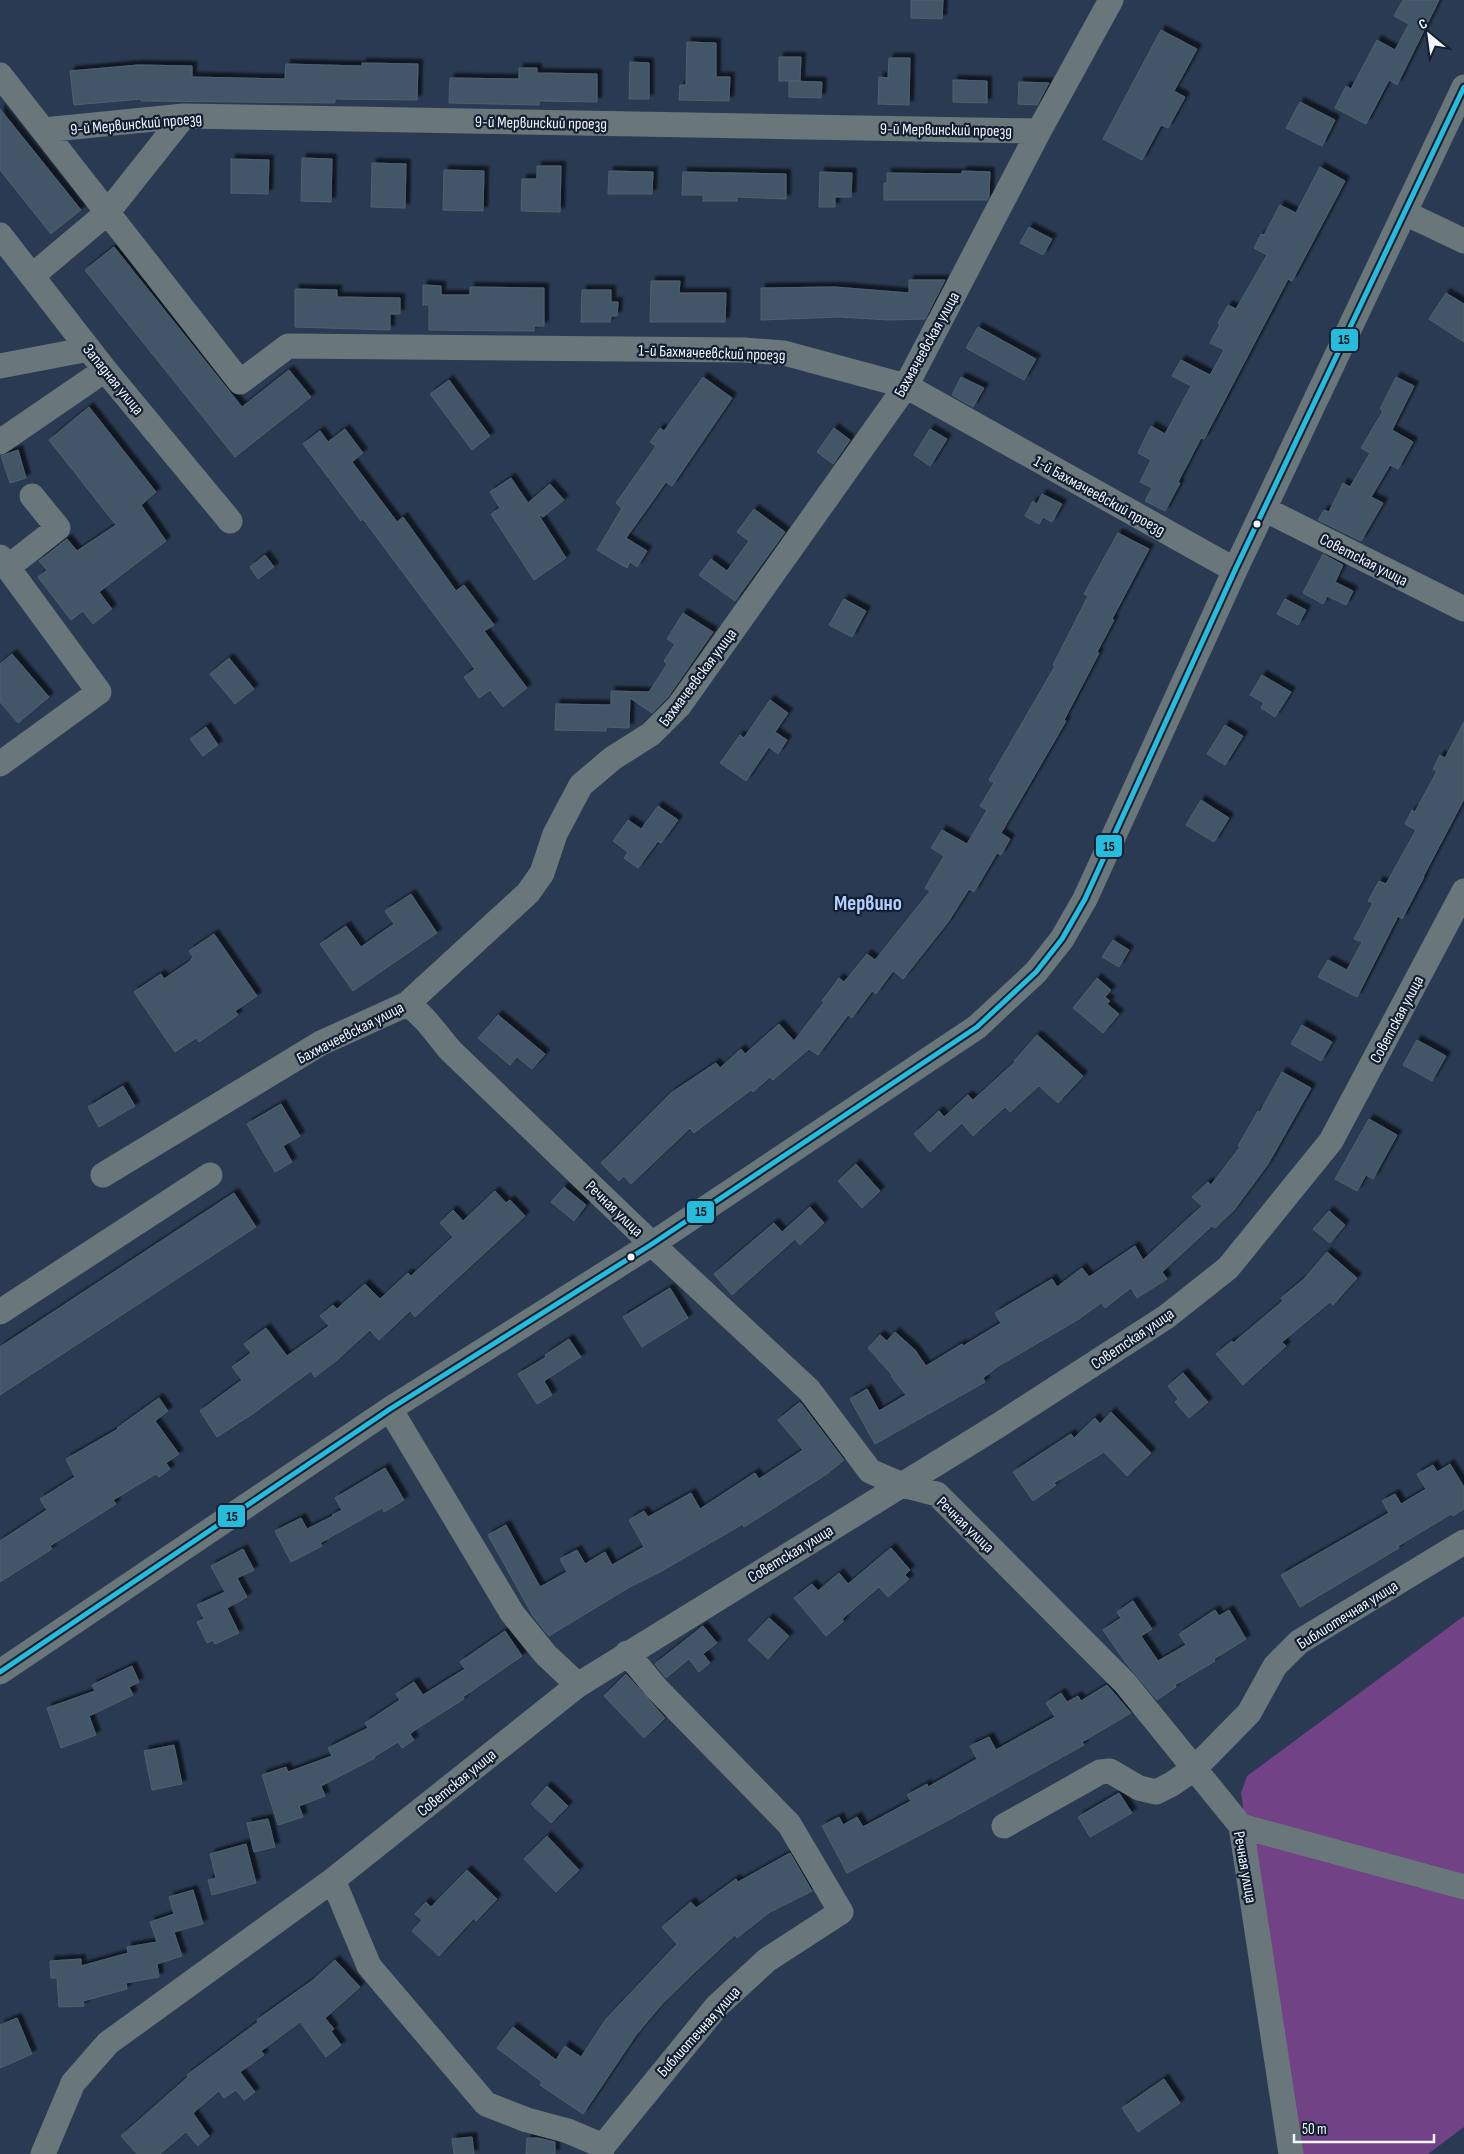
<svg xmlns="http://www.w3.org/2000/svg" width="1464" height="2154" font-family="'Sofia Sans Condensed',sans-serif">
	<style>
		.green { fill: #714285 }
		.building { fill: #435767; stroke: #4e6071; filter: url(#shadow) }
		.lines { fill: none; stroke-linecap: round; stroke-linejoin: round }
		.minor { stroke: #69767a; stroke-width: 25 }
		.bus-1-casing { stroke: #121f33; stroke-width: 9 }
		.bus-1 { stroke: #26bcdd; stroke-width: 5 }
		.bus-dot { fill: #f1f5fa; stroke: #121f33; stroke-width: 2 }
		.labels { text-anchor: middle; stroke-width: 4.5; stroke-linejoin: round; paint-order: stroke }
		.street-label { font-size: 16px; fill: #f1f5fa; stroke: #121f33 }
		.district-label { font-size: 21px; font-weight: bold; fill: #b2d0fb; stroke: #121f33 }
		.line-badge { stroke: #121f33; stroke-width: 2 }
		.pale-badge-label { font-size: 14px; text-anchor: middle; font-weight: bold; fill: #111 }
	</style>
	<defs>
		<filter id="shadow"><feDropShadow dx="4.5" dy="-4.5" stdDeviation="1" flood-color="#0009"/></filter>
	</defs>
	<rect width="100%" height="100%" fill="#2a3a52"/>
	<path class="green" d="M1464,1616V2127L1428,2154H1294L1241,1793L1247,1776Z"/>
	<path class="building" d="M911,0H943L942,19L911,18Z
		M1403,0H1439L1397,85L1389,80L1366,124L1335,108L1346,86L1351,89L1377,40L1395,50L1409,24L1394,16Z
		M1161,30L1197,49L1174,91L1185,97L1168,128L1161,125L1142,160L1103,139Z
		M687,42L716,43V77H730L729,101L679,100L680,85H686Z
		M779,57H801L800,81H779Z
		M889,58H910L909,105L878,104L879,77L888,78Z
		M630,62L649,63V99H629Z
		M362,63L418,64L417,100L335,99V103L141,101V99L74,105L70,71L138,65L192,66V77L285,79L286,64L362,66Z
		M519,68H537V73L597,74V102L539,101V105L449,103L450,78L519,79Z
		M953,80L987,81V103L953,102Z
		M789,81L822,82L821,98L789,97Z
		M1019,82L1049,83L1037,105L1018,104Z
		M1300,102L1335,120L1322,146L1286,128Z
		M0,109L81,210L51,234L0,170Z
		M302,158L332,159L331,202L301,201Z
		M231,159L269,160L268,194L231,193Z
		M372,163L406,164L405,208L371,207Z
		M537,166H561L560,212L521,211L522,179H537Z
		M1320,167L1345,181L1292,281L1288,279L1204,439L1201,438L1178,482L1180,483L1165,511L1145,501L1152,488L1140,482L1151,460L1138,453L1151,426L1165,434L1191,386L1172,376L1181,360L1210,375L1224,350L1210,343L1220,324L1218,323L1228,305L1236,309L1267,255L1254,248L1261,234L1264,235L1280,205L1296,213Z
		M444,170L484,171L483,211L443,210Z
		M609,171L653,172L652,194H608Z
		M962,171L990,172L989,196L987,200H884V183H887V173L962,174Z
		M683,172L786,174V199L737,197V201H703V195H682Z
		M820,172L852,173L851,197H835V207H819Z
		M1029,227L1052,239L1043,255L1020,243Z
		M114,247L242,407L289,370L311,397L235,457L85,270Z
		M909,280H945L925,319L889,320L840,317L761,320V288L835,287L909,293Z
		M651,281H680L679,293H726L725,322H650Z
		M423,285L441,286V295H470V287L544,288V326H534V331L429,330V305H423Z
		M295,289L337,290V297L400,298V314H390V330L295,327Z
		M582,290H611V302H618L617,316H611L610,322H581Z
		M1446,293L1464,304V342L1429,319Z
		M978,327L1036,359L1024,380L966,348Z
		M703,377L732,398L672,486L666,482L626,538L647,551L637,567L630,562L627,568L597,550L622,508L616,503L656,446L650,442L660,428L664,431Z
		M961,377L984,388L973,407L952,395Z
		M1396,377L1414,386L1392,430L1413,442L1398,469L1390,465L1371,497L1383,503L1361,541L1318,520L1324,510L1329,512L1343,483L1350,487L1370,453L1361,448L1383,411L1380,409Z
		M449,380L490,436L472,450L430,394Z
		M89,407L156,492L141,505L166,541L99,592L112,609L93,624L83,611L71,620L38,577L47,570L39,561L67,539L77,551L116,525L49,440Z
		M834,428L850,440L833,464L817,452Z
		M345,429L363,453L352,462L397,522L403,517L456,591L464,585L494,625L484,631L527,688L503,707L490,690L479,698L464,677L475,669L363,519L361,521L303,444L320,431L328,442Z
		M930,429L947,439L930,466L914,455Z
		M18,450L26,478L10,483L1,456Z
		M511,478L528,503L550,484L564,500L543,517L538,514L566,558L534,580L491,514L500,508L490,492Z
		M1042,494L1062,504L1052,522L1043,517L1039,524L1025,516L1033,501L1037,504Z
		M754,509L785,532L735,601L699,575L711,559L727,571L749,541L737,532Z
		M1118,533L1149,549L1112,619L1114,620L1097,652L1099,653L1064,720L1066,721L1001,833L1010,839L1001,855L997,853L974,892L969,889L948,922L903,979L893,971L876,994L872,991L852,1018L848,1015L818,1055L809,1049L773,1080L770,1077L753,1092L751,1090L694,1133L690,1128L631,1184L624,1176L619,1181L601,1163L671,1093L716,1063L720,1068L741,1049L745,1054L779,1024L794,1041L824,1002L822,1001L839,978L844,982L867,954L875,960L930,891L925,888L944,856L931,848L942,830L967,844L987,810L980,806L994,783L989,780L1055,666L1053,665L1088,596L1084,594Z
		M1323,554L1343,565L1335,582L1353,591L1346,605L1327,596L1323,604L1303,593Z
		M265,555L274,567L258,579L250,567Z
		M844,599L866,611L852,637L829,625Z
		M1285,599L1306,610L1298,625L1277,614Z
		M683,613L713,632L668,697L652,713L630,698L629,728L606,727V731L555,730L556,704L611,705V691L649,692L667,664L664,661L675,644L667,639Z
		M12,654L49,697L18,723L0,702V664Z
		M229,658L254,689L235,704L210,674Z
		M1262,675L1291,692L1275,717L1261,708L1264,703L1250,695Z
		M770,700L788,713L775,732L787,740L778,754L769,747L746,781L720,763L740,735L744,738Z
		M1464,722V799L1423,877H1424L1402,919L1398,916L1357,997L1318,977L1328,960L1347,970L1362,942L1354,939L1373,903L1368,901L1379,881L1386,884L1416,830L1405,824L1412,810L1415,812L1437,771L1433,769L1440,755L1445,758Z
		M1225,725L1243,736L1225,765L1207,754Z
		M206,727L218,745L203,756L190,739Z
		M1201,800L1229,818L1214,842L1186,825Z
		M658,806L678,820L661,843L658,841L638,868L624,858L628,852L613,841L628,820L641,829Z
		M411,894L437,933L353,991L320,944L346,926L361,947L394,924L385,911Z
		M214,934L257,996L235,1011L238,1015L199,1042L196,1038L175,1052L134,992L161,974L164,979L189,962L193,957L189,951Z
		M1113,940L1129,950L1119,967L1102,957Z
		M1097,978L1111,990L1105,997L1110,1001L1107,1004L1119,1014L1103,1033L1073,1008Z
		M498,1015L545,1054L532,1069L517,1057L510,1065L478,1038Z
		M1302,1025L1332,1042L1321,1061L1291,1044Z
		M1037,1035L1083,1076L1058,1103L1039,1086L1010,1112L1005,1107L973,1136L962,1123L930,1152L914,1134L939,1111L944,1117L968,1095L973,1100L1015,1062L1014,1061Z
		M1417,1040L1446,1056L1432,1081L1403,1065Z
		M1282,1072L1311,1088L1285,1134L1268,1164L1234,1210L1215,1228L1212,1226L1162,1272L1167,1279L1137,1298L1131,1288L1105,1308L1101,1303L1079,1319L997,1367L983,1378L985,1382L875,1444L850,1399L867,1389L879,1411L906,1395L891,1376L892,1375L868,1348L880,1335L887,1341L895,1332L915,1350L926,1366L962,1344L963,1346L1001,1323L995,1313L1052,1279L1057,1287L1082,1268L1089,1277L1135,1246L1143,1260L1202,1206L1192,1197L1208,1182L1211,1185L1240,1147L1238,1146L1258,1111L1260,1112Z
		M123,1086L135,1106L99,1127L88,1107Z
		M281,1104L300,1136L283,1146L292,1162L275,1172L247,1124Z
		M1369,1119L1397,1135L1373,1179L1366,1175L1357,1191L1335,1179Z
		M856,1164L880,1191L862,1208L838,1181Z
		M564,1187L586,1205L574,1221L551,1202Z
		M495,1191L506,1203L510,1200L525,1216L415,1317L410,1311L379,1340L370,1330L336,1361L315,1377L311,1371L254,1413L217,1437L200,1411L242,1380L232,1367L251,1353L244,1344L266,1328L287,1356L329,1326L320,1316L333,1305L337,1309L365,1284L380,1299L408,1273L411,1276L453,1237L440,1223L453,1210L463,1221Z
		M234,1193L256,1227L0,1395V1347Z
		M810,1207L824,1223L800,1245L795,1239L732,1295L714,1274L774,1223L782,1232Z
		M1329,1211L1345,1225L1330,1243L1313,1229Z
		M1327,1252L1357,1278L1333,1305L1330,1302L1282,1342L1286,1346L1243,1385L1216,1354L1232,1341L1233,1343L1283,1301L1281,1298L1304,1279Z
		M670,1288L688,1318L642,1347L623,1317Z
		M569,1339L581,1357L544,1381L552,1395L537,1404L518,1374L546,1357L545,1355Z
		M1183,1373L1208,1402L1189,1418L1175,1402L1178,1399L1168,1386Z
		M159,1398L168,1411L155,1421L179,1454L166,1463L170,1469L159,1477L156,1474L113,1500L116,1504L50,1546L52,1549L0,1582V1541L47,1510L40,1499L75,1477L66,1459L118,1429L117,1428Z
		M800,1402L844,1460L827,1474L744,1527L743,1524L660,1572L630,1587L549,1636L533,1616L488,1535L506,1525L540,1587L567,1572L560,1559L577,1550L585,1564L605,1552L612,1565L644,1547L629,1520L644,1511L648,1517L691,1493L700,1509L755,1473L759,1479L803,1450L778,1420Z
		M1111,1412L1151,1453L1127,1476L1104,1452L1054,1483L1056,1485L1033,1501L1013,1472L1071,1434L1074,1438L1095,1418L1100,1424Z
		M1450,1464L1464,1487V1509L1453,1516L1451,1514L1398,1546L1399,1548L1300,1607L1281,1575L1389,1513L1382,1501L1395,1494L1401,1504L1426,1489L1417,1474L1433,1465L1437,1472Z
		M385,1468L404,1500L384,1512L382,1508L320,1543L322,1546L291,1562L275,1531L301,1518L307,1529L333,1516L332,1515L342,1510L335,1498Z
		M891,1548L910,1570L905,1575L909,1579L888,1597L879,1587L842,1619L844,1621L826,1636L794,1598L812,1584L818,1591L839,1573L848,1584Z
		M243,1549L254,1570L237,1578L247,1597L227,1608L239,1633L215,1644L213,1640L207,1643L197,1622L204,1619L197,1605L225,1592L211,1566Z
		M1133,1601L1152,1629L1141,1636L1158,1661L1186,1645L1179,1634L1215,1610L1219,1616L1229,1610L1246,1639L1214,1659L1215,1661L1175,1685L1176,1687L1157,1700L1126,1663L1103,1630L1121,1618L1117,1612Z
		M769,1618L789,1636L768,1659L748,1640Z
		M703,1626L717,1643L703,1654L710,1663L699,1672L689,1659L666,1678L655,1664Z
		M505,1631L522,1656L463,1697L464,1699L415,1730L410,1734L414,1740L402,1748L398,1742L374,1757L375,1758L321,1786L325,1796L299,1806L303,1817L278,1825L262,1775L286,1767L288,1772L332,1756L328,1748L368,1728L365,1723L400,1700L396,1694L414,1682L423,1695L465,1669L460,1662Z
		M132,1666L139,1682L129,1687L133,1695L89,1716L96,1735L61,1748L47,1708L95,1691L92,1685Z
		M626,1674L665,1718L644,1738L604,1696Z
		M1107,1685L1131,1713L1082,1742L1084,1745L947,1821L847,1873L822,1826L839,1817L843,1825L857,1817L863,1827L911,1801L907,1795L927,1784L928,1787L977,1759L970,1746L989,1737L996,1750L1055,1717L1046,1703L1061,1693L1067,1702L1078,1696L1081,1701Z
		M174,1745L182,1784L152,1790L144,1751Z
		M547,1786L568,1806L551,1823L531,1804Z
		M1119,1793L1132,1813L1090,1837L1078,1817Z
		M268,1819L275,1847L254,1852L247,1823Z
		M547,1836L579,1870L556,1892L524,1859Z
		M246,1844L256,1883L212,1895L208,1880L216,1878L210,1854Z
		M790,1853L812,1891L770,1912L737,1938L735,1935L697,1970L663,2003L636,2035L583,2114L540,2085L542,2082L497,2048L513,2027L556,2060L565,2046L581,2057L606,2019L677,1944L662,1927L691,1902L696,1908L736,1879L738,1882Z
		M467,1870L497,1899L476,1921L474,1918L439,1956L412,1931L422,1920L415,1914L426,1902L431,1907Z
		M193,1890L203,1924L174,1932L182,1956L157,1964L159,1977L126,1983L127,1989L83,2001L84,2006L59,2007L57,1978H51L50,1961L81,1959V1966L128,1953L127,1947L157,1942L150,1922L174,1914L169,1897Z
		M335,1960L360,1987L325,2018L334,2029L331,2031L341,2045L326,2057L300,2022L261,2051L264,2055L240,2072L255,2092L244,2100L236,2090L224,2098L219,2091L193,2113L209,2136L198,2146L186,2132L160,2154H137L121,2136L188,2077L187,2075L258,2022L257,2020L313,1980Z
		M17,2018L32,2054L0,2068V2025Z
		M1164,2079L1180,2103L1138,2132L1122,2108Z
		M472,2137L474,2154H454L452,2139Z
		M527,2138H538L555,2142V2154H526Z"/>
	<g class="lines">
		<path class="minor" d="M0,75L240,382L288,346L743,350L784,353L906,386L1235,570
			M44,130L184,116L1039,131
			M1405,213L1464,241
			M0,235L105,370L230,521
			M32,276L107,213L184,116
			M0,366L89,349
			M0,442L105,370
			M1264,509L1464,609
			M0,557L99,692L0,764
			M8,567L58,528L32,496
			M407,1004C425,1016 437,1035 451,1051L652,1244L809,1390L870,1471L902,1485L937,1494L1125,1683L1241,1826L1291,2154
			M103,1175L321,1043L407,1004L528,893L542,873L555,834L581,785L613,758L651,734L679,706L906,386L1039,131L1111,0
			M0,1312L210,1175
			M390,1409L512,1613L546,1655L578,1685
			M0,1672L390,1409L652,1244L977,1027L1036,972L1062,939L1085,899L1235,570L1464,87
			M1004,1826L1100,1772L1110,1771L1139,1788L1156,1792L1172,1784L1195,1768L1249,1713L1275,1666L1299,1642L1464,1542
			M1241,1826L1464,1887
			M333,1880L369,1966L486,2104L527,2120L568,2131L603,2146
			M43,2154L73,2083L108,2043L333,1880L578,1685L999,1425L1166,1317L1228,1268L1331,1141L1464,891
			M601,2154L603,2146L717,2006L767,1960L841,1912L789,1824L656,1688L627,1653"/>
		<defs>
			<path id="bus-1" d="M0,1672L390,1409L652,1244L977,1027L1036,972L1062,939L1085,899L1235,570L1464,87"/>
		</defs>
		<use href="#bus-1" class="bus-1-casing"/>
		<use href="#bus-1" class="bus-1"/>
	</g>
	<g class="bus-dot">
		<circle cx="1257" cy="524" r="4.5"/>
		<circle cx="631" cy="1257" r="4.5"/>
	</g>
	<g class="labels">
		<g class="street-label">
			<text transform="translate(541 122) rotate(1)" y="6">9-й Мервинский проезд</text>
			<text transform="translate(136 123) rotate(-5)" y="6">9-й Мервинский проезд</text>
			<text transform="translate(946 129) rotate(1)" y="6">9-й Мервинский проезд</text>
			<text transform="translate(926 344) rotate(-61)" y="6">Бахмачеевская улица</text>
			<text transform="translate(712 352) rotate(2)" y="6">1-й Бахмачеевский проезд</text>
			<text transform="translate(114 379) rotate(51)" y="6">Западная улица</text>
			<text transform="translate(1100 495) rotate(29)" y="6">1-й Бахмачеевский проезд</text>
			<text transform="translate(1364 559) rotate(27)" y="6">Советская улица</text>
			<text transform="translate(697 677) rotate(-53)" y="6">Бахмачеевская улица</text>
			<text transform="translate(1396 1019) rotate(-62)" y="6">Советская улица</text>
			<text transform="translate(350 1032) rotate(-27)" y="6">Бахмачеевская улица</text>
			<text transform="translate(615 1208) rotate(44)" y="6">Речная улица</text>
			<text transform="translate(1132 1338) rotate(-34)" y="6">Советская улица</text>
			<text transform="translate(966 1524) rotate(44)" y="6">Речная улица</text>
			<text transform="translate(790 1553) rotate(-31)" y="6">Советская улица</text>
			<text transform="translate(1347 1614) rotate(-32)" y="6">Библиотечная улица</text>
			<text transform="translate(456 1782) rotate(-39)" y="6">Советская улица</text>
			<text transform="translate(1246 1867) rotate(80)" y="6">Речная улица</text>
			<text transform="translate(698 2031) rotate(-48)" y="6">Библиотечная улица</text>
		</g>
		<g class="district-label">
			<text x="868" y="910">Мервино</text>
		</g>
	</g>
	<g class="line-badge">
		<rect x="1330" y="328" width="29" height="24" rx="5" fill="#26bcdd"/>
		<rect x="1095" y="834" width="28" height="24" rx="5" fill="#26bcdd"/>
		<rect x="686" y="1200" width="29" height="24" rx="5" fill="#26bcdd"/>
		<rect x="217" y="1504" width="29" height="24" rx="5" fill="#26bcdd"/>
	</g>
	<g class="pale-badge-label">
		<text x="1344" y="344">15</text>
		<text x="1109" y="851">15</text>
		<text x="701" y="1216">15</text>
		<text x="232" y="1521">15</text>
	</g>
	<g transform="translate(1429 35) rotate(331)" stroke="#121f33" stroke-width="4" paint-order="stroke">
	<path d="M0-4L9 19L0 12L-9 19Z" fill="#f1f5fa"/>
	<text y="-8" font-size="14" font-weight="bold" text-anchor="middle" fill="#f1f5fa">С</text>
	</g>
	<path d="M1294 2134v8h140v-8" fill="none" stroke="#f1f5fa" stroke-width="2.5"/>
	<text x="1302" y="2134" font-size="15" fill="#f1f5fa" stroke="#121f33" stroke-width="4" paint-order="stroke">50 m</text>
</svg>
